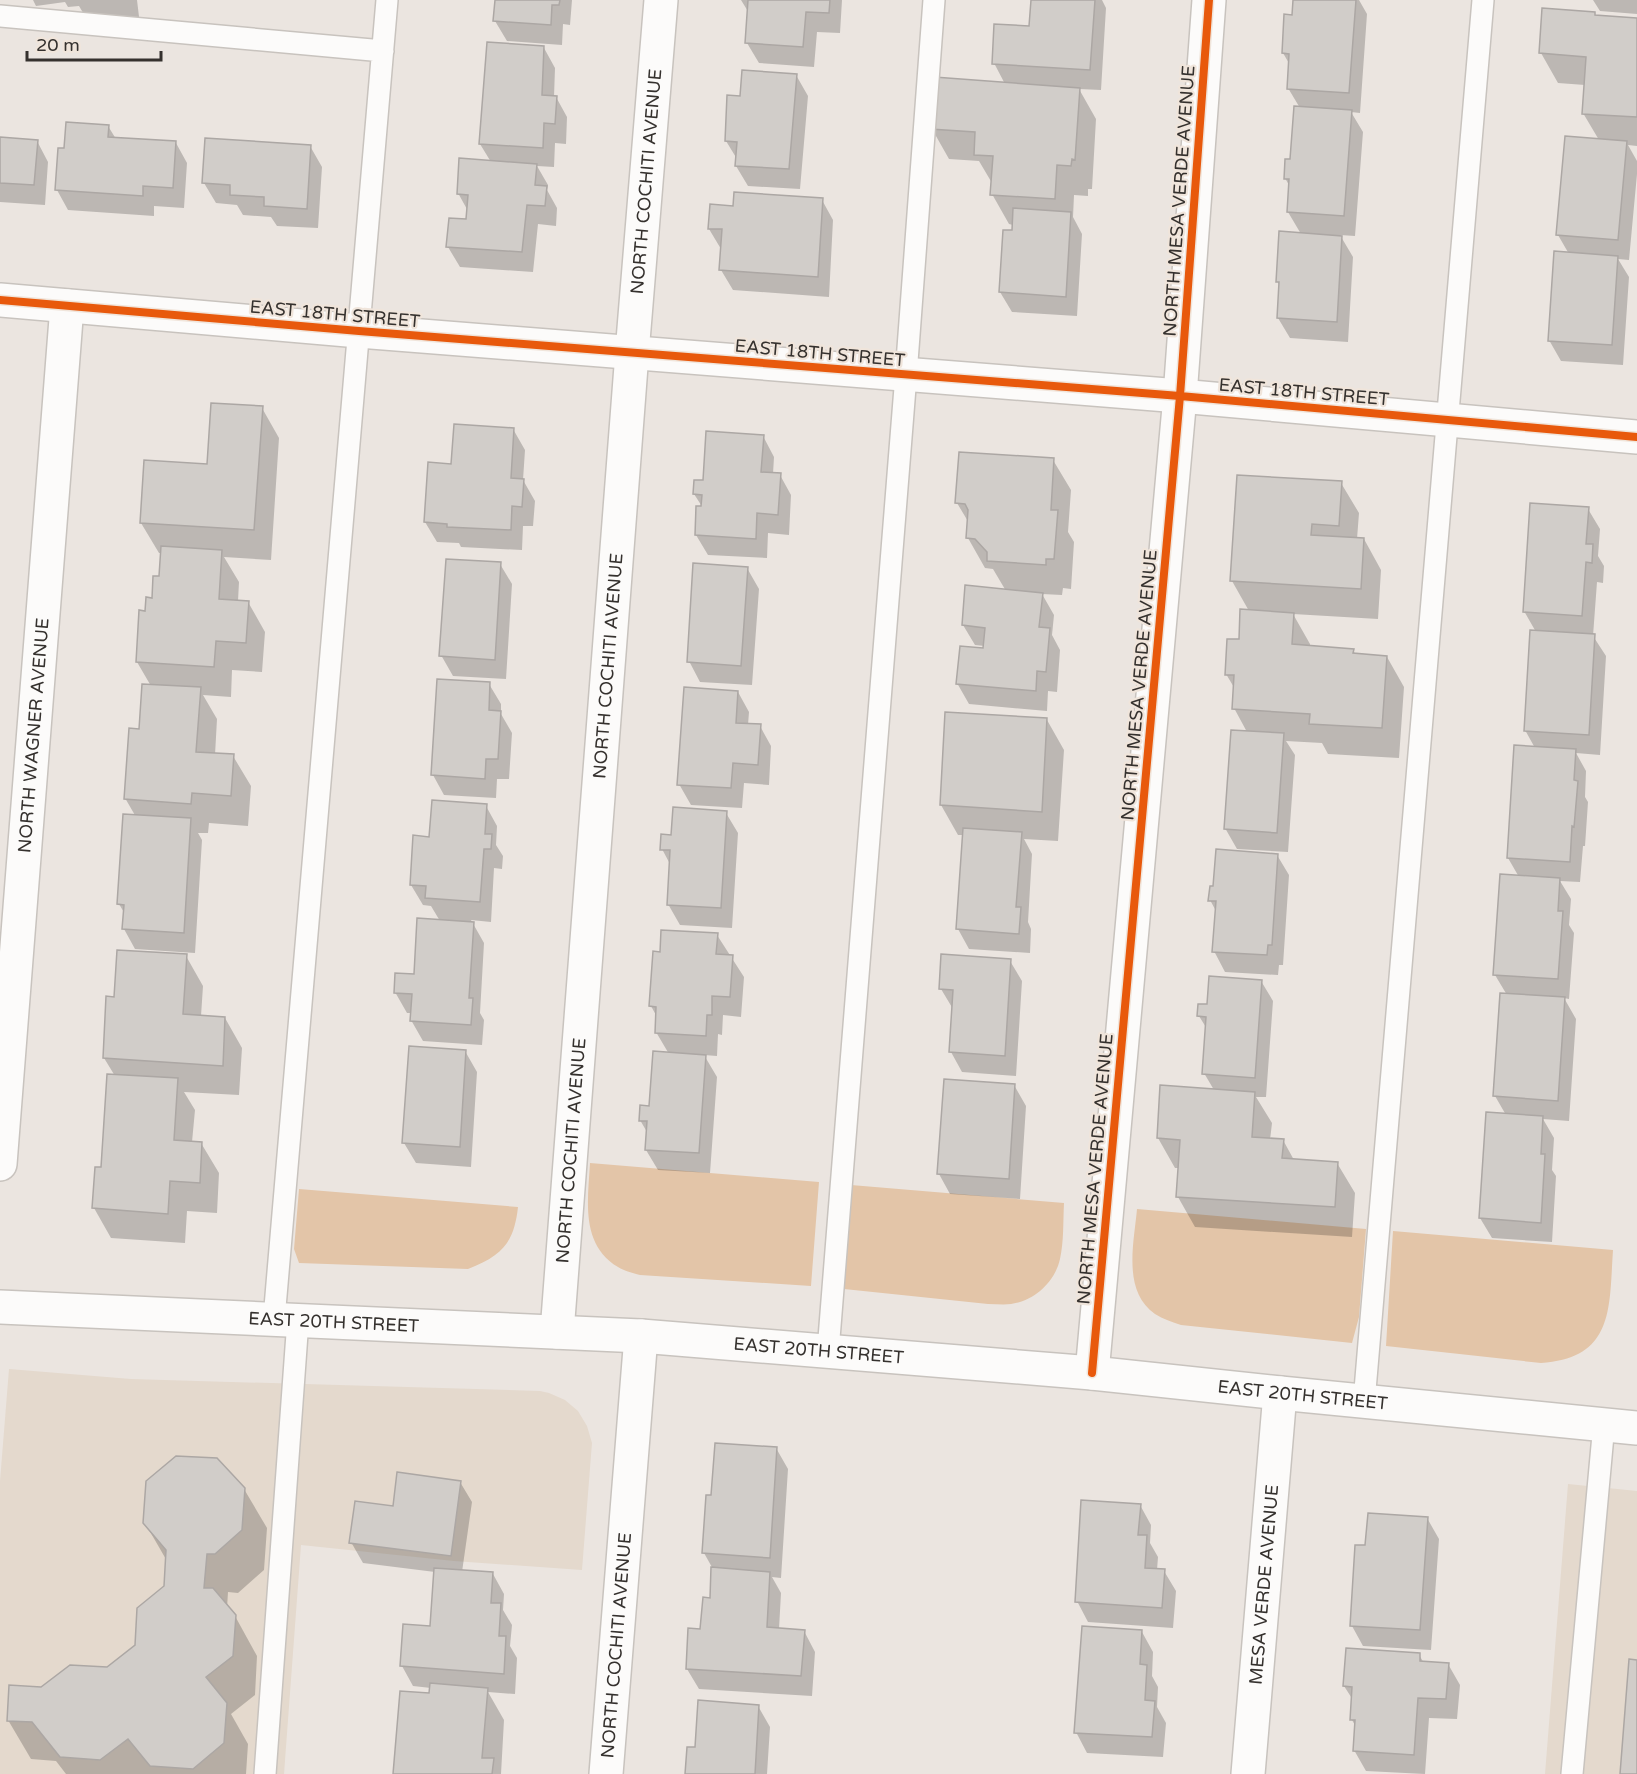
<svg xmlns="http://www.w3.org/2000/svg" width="1637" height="1774" font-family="'Varela Round',sans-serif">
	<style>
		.built { fill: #e4d9cd }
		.green { fill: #e3c5a8 }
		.shadow { fill: #0003 }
		.building { fill: #d1cdc9; stroke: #aca7a4; stroke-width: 1.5 }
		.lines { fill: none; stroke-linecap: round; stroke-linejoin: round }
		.service-casing { stroke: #c8c3be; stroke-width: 24 }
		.minor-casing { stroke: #c8c3be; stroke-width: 36 }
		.secondary-casing { stroke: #c8c3be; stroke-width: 36 }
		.service { stroke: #fcfbfa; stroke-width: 21 }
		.minor { stroke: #fcfbfa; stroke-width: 33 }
		.secondary { stroke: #fcfbfa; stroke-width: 33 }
		.cycleway-casing { stroke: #f0e5db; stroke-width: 11 }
		.cycleway { stroke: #e8590c; stroke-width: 8 }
		.labels { text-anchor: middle; stroke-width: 4.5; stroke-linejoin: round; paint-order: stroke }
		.street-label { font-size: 18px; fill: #35312e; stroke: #f0e5db }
	</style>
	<rect width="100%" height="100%" fill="#ebe5e0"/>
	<path class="built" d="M9,1369L131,1379L540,1391L549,1393L565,1400L578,1411L587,1426L592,1443L582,1570L454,1561L301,1545L284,1774H0V1481Z
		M1568,1484L1637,1491V1774H1545Z"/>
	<path class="green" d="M590,1163L819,1182L811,1286L640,1275C633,1273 624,1271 618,1267C580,1244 588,1200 590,1163Z
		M851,1185L1064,1203C1063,1222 1064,1241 1060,1259C1055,1282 1034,1301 1011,1304C1004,1305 996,1304 988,1304L844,1289Z
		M299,1189L518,1207C514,1243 502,1256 468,1269L299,1263L294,1249Z
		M1137,1209L1366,1229L1359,1317L1352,1343L1181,1325C1172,1322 1163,1319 1155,1314C1122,1291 1134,1243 1137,1209Z
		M1393,1231L1613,1250C1609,1307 1615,1358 1541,1363L1386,1346Z"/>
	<path class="shadow" d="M33,0H137L140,25L94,31L79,6L68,7L65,2L36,6Z
		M496,0H572L570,25L563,24L562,45L507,41L495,21Z
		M741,0H842L840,33L817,32L814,67L759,63L747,43L749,13Z
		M1032,0H1102L1106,8L1101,90L1079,89L1096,119L1092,189H1088V196L1074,195L1073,217L1082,234L1077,316L1012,312L1000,292L1013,225L1009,224L992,194V183L979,161L949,159L932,129L1005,84L994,63L1031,28Z
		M1295,0H1359L1367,14L1360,113L1351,112L1363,132L1355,236L1340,235L1353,257L1348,342L1290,338L1278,318L1281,287L1277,281L1301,234L1288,212L1290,187L1285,178L1292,161L1300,108L1288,88L1290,65L1283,53L1293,16Z
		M1593,0H1637V14L1600,11Z
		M1596,16L1637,19V146L1628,145L1637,161V174L1629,260L1618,259L1629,277L1623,365L1561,361L1549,340L1569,254L1558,235L1599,140L1583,113L1585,85L1558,83L1541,53Z
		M544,48L555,68L554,97H556L567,117L566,144L555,143L554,167L537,166L548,185L547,190L557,208L556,226L538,224L533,272L460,267L448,247L468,221V211L458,193L491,162L480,144Z
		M796,75L808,96L800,189L748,186L736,166L737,159L726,141L741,97Z
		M108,126L116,139L176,143L187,163L184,208L154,206V216L68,210L57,190L65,150Z
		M0,139L37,141L48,162L45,205L0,202Z
		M310,146L322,167L318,228L277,226L271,217L243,215L237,205L216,203L204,183Z
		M822,200L833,220L829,297L733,290L721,270V249L709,229L734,207Z
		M262,408L279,438L271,560L224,557L239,582L238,601L248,602L265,632L262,672L232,670L231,697L203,695L217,719L215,755L233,756L251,786L248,826L209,823L208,833H198L202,840L195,953L135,949L124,929L125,914L119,904L136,817L125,798L151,686L137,662L147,612L161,578L162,553H159L141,523L209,466Z
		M513,429L525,450L523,480L535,501L533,526H523L522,550L461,547L459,543L437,542L425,522L453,465Z
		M763,436L774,457L773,474L780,475L791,495L789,535L768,533L767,558L708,555L696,535L703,508L694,494L705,482Z
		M1053,460L1071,490L1068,532L1074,542L1071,589L1063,588L1062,595L1042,594L1054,615L1052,635L1060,650L1057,692L1048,691L1047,711L969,704L957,683L984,650L985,646L975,645L963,625L1006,591L993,569L985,568L968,538L969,523L957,503Z
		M1341,483L1359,513L1357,539H1364L1381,570L1378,619L1293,614L1310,644V647L1353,650L1356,655L1387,657L1404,687L1399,758L1328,754L1322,743L1286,741L1295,755L1288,852L1237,849L1225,828L1247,732L1234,708L1235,689L1226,674L1240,641L1249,611L1232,581Z
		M1588,509L1600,529L1598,556L1604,566L1603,583L1597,582L1593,636L1606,656L1600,755L1576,753L1586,771L1585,797L1588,802L1585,846H1583L1580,882L1560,881L1571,899L1569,925L1574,933L1569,999L1564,998L1576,1019L1569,1121L1543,1119L1554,1138L1552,1170L1556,1176L1552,1242L1492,1238L1480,1218L1506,1115L1495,1096L1507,995L1495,975L1519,877L1508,858L1535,748L1525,730L1536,632L1524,611Z
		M500,564L512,584L506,679L453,676L441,655Z
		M747,568L759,589L752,685L700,682L689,661Z
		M489,684L501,704V714L512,733L509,779H497L496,798L444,795L433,775Z
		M738,692L749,712L748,725L760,726L771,746L769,785L744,783L742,808L691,805L679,784Z
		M1047,720L1064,750L1058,841L1024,839L1032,854L1028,922L1031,929L1030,953L969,949L958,929L964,835H958L941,805Z
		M486,806L497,826L496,845L503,856L502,869L494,868L491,922L471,920L484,943L480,1013L484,1020L482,1045L423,1041L411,1020L412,1013H407L395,992L415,976L440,921L431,906L423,905L411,885L431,838Z
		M726,813L738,833L732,928L680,925L668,904L670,864L662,849L673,837Z
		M1277,855L1289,875L1283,965H1279L1278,975L1225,972L1214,951L1216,911L1210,900Z
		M717,935L744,977L741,1017L723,1015L722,1035L718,1034L717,1056L704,1055L717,1077L710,1173L658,1170L646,1150L647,1132L640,1120L651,1108L669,1054L656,1032L657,1017L651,1006L661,953Z
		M186,956L203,986L201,1016L225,1018L242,1048L239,1095L184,1092L195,1110L192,1142L201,1143L219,1173L217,1213L187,1211L185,1243L111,1238L94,1208L102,1169L115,1076L104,1058L116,999Z
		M1010,961L1022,981L1016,1076L962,1072L951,1052L953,1009L941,989Z
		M1261,981L1273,1001L1266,1097H1256L1272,1123L1270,1140H1283L1294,1160L1337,1163L1355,1193L1352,1237L1195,1227L1178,1197L1180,1168H1175L1158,1138L1214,1090L1204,1073L1207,1029L1199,1016L1208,1006Z
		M465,1051L477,1072L471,1167L416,1163L404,1143Z
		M1014,1085L1026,1106L1020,1199L950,1194L939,1174Z
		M776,1448L788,1469L781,1578L772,1577L781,1593L779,1629L804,1631L815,1652L812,1696L699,1689L687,1669L702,1631L711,1599L713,1569L704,1553L712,1497Z
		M460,1482L472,1502L462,1572L493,1574L504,1594L503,1610L512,1625L510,1646L517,1658L515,1694L488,1692L504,1720L501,1774H395L431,1694V1688L413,1686L402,1666L431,1628L435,1572L363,1563L351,1542L394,1508Z
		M244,1489L267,1528L264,1570L238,1593L228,1592L227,1608L235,1616L257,1656L255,1695L231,1714L248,1744L246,1774H66L56,1761L31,1759L8,1720L42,1688L108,1669L136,1645L166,1586L167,1561L145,1523Z
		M1140,1505L1151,1525L1150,1543L1158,1557L1157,1570L1164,1571L1176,1591L1173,1628L1088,1622L1077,1601Z
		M1427,1518L1439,1539L1431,1650L1363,1646L1352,1626L1367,1547Z
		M1142,1632L1153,1652L1152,1676L1158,1687L1157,1707L1166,1723L1163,1757L1087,1753L1076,1732Z
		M1419,1655L1424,1663L1448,1664L1460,1685L1457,1719L1429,1718L1425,1774L1366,1771L1354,1750L1356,1727L1352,1720L1353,1700L1344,1686Z
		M758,1706L770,1727L767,1774H687L696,1749Z"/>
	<path class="building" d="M495,0H560L559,5H552L551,25L493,21Z
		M748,0H830L829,13L806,12L803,47L745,43Z
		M1031,0H1095L1090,70L992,64L994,24L1029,26Z
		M1293,0H1356L1349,93L1287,89L1289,54L1282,53L1284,14L1292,15Z
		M1542,8L1595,12V15L1637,18V117L1582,114L1586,57L1539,53Z
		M487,42L544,46L542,95L557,96L555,124L544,123L543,148L479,144Z
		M742,70L797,74L789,169L735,166L737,142L725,141L727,95L740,96Z
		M934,77L1080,88L1075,160L1072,159L1071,166L1057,165L1055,199L990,195L993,156L974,155L975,132L930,129Z
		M1294,106L1352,110L1344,216L1287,212L1289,179H1284L1285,159H1290Z
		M66,122L109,125L108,137L176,141L173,188L143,186V196L55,190L58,148H64Z
		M1565,136L1627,141L1618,240L1556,235Z
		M0,137L38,140L34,185L0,183Z
		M205,138L311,145L307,209L264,206V197L230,195V185L202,183Z
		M459,158L537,164L535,185L547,186L545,206L527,205L522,252L446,247L449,218L466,219L468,195L457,194Z
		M734,192L823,198L818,277L719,270L722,229H708L710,204L733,206Z
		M1013,208L1071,212L1066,297L999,292L1003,230H1012Z
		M1279,231L1342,236L1337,322L1277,318L1279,282H1276Z
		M1554,251L1618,256L1612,345L1548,341Z
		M211,403L263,406L254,530L140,523L144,460L207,464Z
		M454,424L514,428L511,478L524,479L522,507L512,506L511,530L447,527V524L424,522L428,462L451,464Z
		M706,431L764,435L761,472L781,473L778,515L757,513L756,539L695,535L696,506H701L702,495L693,494L694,480H703Z
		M959,452L1054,458L1051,510H1058L1054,559H1046V565L987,561V552L975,539L966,538L968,510L965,504L955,503Z
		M1237,475L1342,481L1339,526L1312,524L1311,535L1364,538L1361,589L1230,581Z
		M1530,503L1589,507L1586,544H1593L1592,563L1586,562L1582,616L1523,612Z
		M161,546L222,550L219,599L249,601L246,643L216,641L214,667L136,662L139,610L145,611L146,597L152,598L153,576H159Z
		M446,559L501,562L495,660L439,656Z
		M693,563L748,567L741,666L687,662Z
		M965,585L1043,593L1039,627L1050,628L1046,672L1037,671L1036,691L956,684L960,646L983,648L985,628L962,625Z
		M1240,609L1294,613L1292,644L1354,649L1353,653L1387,656L1382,728L1309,724L1310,714L1232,709L1234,675H1225L1227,639H1239Z
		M1530,630L1595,634L1589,735L1524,731Z
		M437,679L490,682L489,710L501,711L498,759H486L485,779L431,775Z
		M142,684L201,687L196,752L234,754L231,796L192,793L191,804L124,799L129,728L139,729Z
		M684,687L738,691L736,723L761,724L758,765L733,763L731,788L677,785Z
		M945,712L1047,718L1042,812L940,805Z
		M1231,730L1284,733L1277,833L1224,829Z
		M1514,745L1576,749L1574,780L1578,781L1574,827L1572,826L1570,862L1507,858Z
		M432,800L487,804L485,834H492L491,849H484L480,902L425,898L426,886L410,885L413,835L429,837Z
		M673,807L727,811L721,908L667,905L670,850H660L661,834L671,835Z
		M123,814L191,818L184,933L122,929L124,905L117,904Z
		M963,828L1022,832L1016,907H1021L1019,934L956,929Z
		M1216,849L1278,854L1272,945H1268L1267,955L1212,952L1216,901H1208L1210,886H1213Z
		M1500,874L1560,878L1558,911H1563L1558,979L1493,975Z
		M417,918L474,922L469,998H473L471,1025L410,1021L412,994L394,993L395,973L414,974Z
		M661,930L718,933L716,954L733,955L730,997L712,996V1015H707L706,1036L655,1033L656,1007L649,1006L653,951L660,952Z
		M117,950L187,954L183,1014L225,1017L223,1066L103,1058L106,996L114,997Z
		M941,954L1011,959L1005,1056L949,1052L953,990L939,989Z
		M1209,976L1262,980L1255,1078L1202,1074L1206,1017L1197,1016L1198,1004H1207Z
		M1500,993L1565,997L1558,1101L1493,1096Z
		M409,1046L466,1050L460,1147L402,1143Z
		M653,1051L706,1055L699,1153L645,1150L647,1121H639L640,1105L649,1106Z
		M107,1074L178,1078L174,1140L202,1142L200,1183L170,1181L168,1214L92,1208L95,1167H101Z
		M944,1079L1015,1084L1009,1179L937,1174Z
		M1160,1085L1255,1092L1252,1137L1284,1139L1282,1158L1338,1162L1335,1207L1176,1197L1180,1140L1157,1138Z
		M1486,1112L1543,1116L1541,1154H1545L1541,1223L1479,1218Z
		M715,1443L777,1447L770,1558L702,1553L706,1495H711Z
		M176,1456L217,1458L245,1488L242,1530L215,1554H207L204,1588H213L236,1615L233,1656L206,1677L227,1703L224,1743L193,1769L150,1766L128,1739L100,1760L60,1757L32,1722L7,1721L9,1685L41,1687L70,1665L107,1667L135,1645L137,1608L164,1586L166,1550L143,1523L146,1481Z
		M397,1472L461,1481L451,1556L349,1543L355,1501L393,1506Z
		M1081,1500L1141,1504L1138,1535H1147L1145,1568L1165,1569L1162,1608L1075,1602Z
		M1368,1513L1428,1517L1420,1630L1350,1626L1355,1545H1365Z
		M711,1567L770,1572L767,1627L805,1630L801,1676L686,1669L688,1628L700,1629L703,1597L710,1598Z
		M434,1568L493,1572L491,1603H501L499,1636H506L504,1674L400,1666L403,1624L430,1626Z
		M1082,1626L1142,1630L1140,1664L1147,1665L1145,1700L1155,1701L1152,1737L1074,1733Z
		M1346,1648L1420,1653V1661L1449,1663L1446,1699L1418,1698L1414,1755L1353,1751L1355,1720H1350L1352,1687L1343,1686Z
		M1629,1659L1637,1660V1774H1620Z
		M430,1683L488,1688L482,1758H494L492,1774H393L400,1691L429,1693Z
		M698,1700L759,1705L755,1774H685L687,1747H695Z"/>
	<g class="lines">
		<defs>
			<path id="service" d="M0,16L383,51
				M274,1319L387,0
				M828,1351L906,375L934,0
				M1364,1402L1483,0
				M265,1774L298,1320
				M1572,1774L1604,1424"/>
			<g id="minor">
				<path d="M0,300L359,331L1180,396L1637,437"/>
				<path id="s1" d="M0,1164L67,306"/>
				<path id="s2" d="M557,1332L632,353L661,0"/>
				<path d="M1092,1373L1180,396L1209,0"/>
				<path id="s3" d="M606,1774L641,1336"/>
				<path id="s4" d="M1248,1774L1280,1393"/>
			</g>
			<g id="secondary">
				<path id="s5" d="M0,1307L641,1336L1092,1373L1280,1393L1637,1428"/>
			</g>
		</defs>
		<use href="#service" class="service-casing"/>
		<use href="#minor" class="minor-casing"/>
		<use href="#secondary" class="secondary-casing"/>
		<use href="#service" class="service"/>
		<use href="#minor" class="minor"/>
		<use href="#secondary" class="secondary"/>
		<defs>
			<path id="cycleway" d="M0,300L359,331L1180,396L1637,437
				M1092,1373L1180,396L1209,0"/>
		</defs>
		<use href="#cycleway" class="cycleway-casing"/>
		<use href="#cycleway" class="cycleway"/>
	</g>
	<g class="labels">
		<g class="street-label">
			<text dy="6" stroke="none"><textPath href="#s2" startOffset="1154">NORTH COCHITI AVENUE</textPath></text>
			<text transform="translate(1179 201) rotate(-86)" y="6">NORTH MESA VERDE AVENUE</text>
			<text transform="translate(335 314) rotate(5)" y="6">EAST 18TH STREET</text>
			<text transform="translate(820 353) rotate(5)" y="6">EAST 18TH STREET</text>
			<text transform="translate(1304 392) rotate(5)" y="6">EAST 18TH STREET</text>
			<text dy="6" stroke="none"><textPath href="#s2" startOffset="668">NORTH COCHITI AVENUE</textPath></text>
			<text transform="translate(1139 685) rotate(-85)" y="6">NORTH MESA VERDE AVENUE</text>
			<text dy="6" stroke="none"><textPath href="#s1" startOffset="430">NORTH WAGNER AVENUE</textPath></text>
			<text dy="6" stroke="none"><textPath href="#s2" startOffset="182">NORTH COCHITI AVENUE</textPath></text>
			<text transform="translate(1095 1169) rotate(-85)" y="6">NORTH MESA VERDE AVENUE</text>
			<text dy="6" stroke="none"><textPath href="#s5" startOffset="334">EAST 20TH STREET</textPath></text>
			<text dy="6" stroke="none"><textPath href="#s5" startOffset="820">EAST 20TH STREET</textPath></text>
			<text dy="6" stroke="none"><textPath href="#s5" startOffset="1306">EAST 20TH STREET</textPath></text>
			<text dy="6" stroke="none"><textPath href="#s4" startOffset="190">MESA VERDE AVENUE</textPath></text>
			<text dy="6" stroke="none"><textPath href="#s3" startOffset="129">NORTH COCHITI AVENUE</textPath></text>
		</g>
	</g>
	<path d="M27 51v9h134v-9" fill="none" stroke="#35312e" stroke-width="3"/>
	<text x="36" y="51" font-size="18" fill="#35312e" stroke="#f0e5db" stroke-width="4.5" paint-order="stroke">20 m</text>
</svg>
